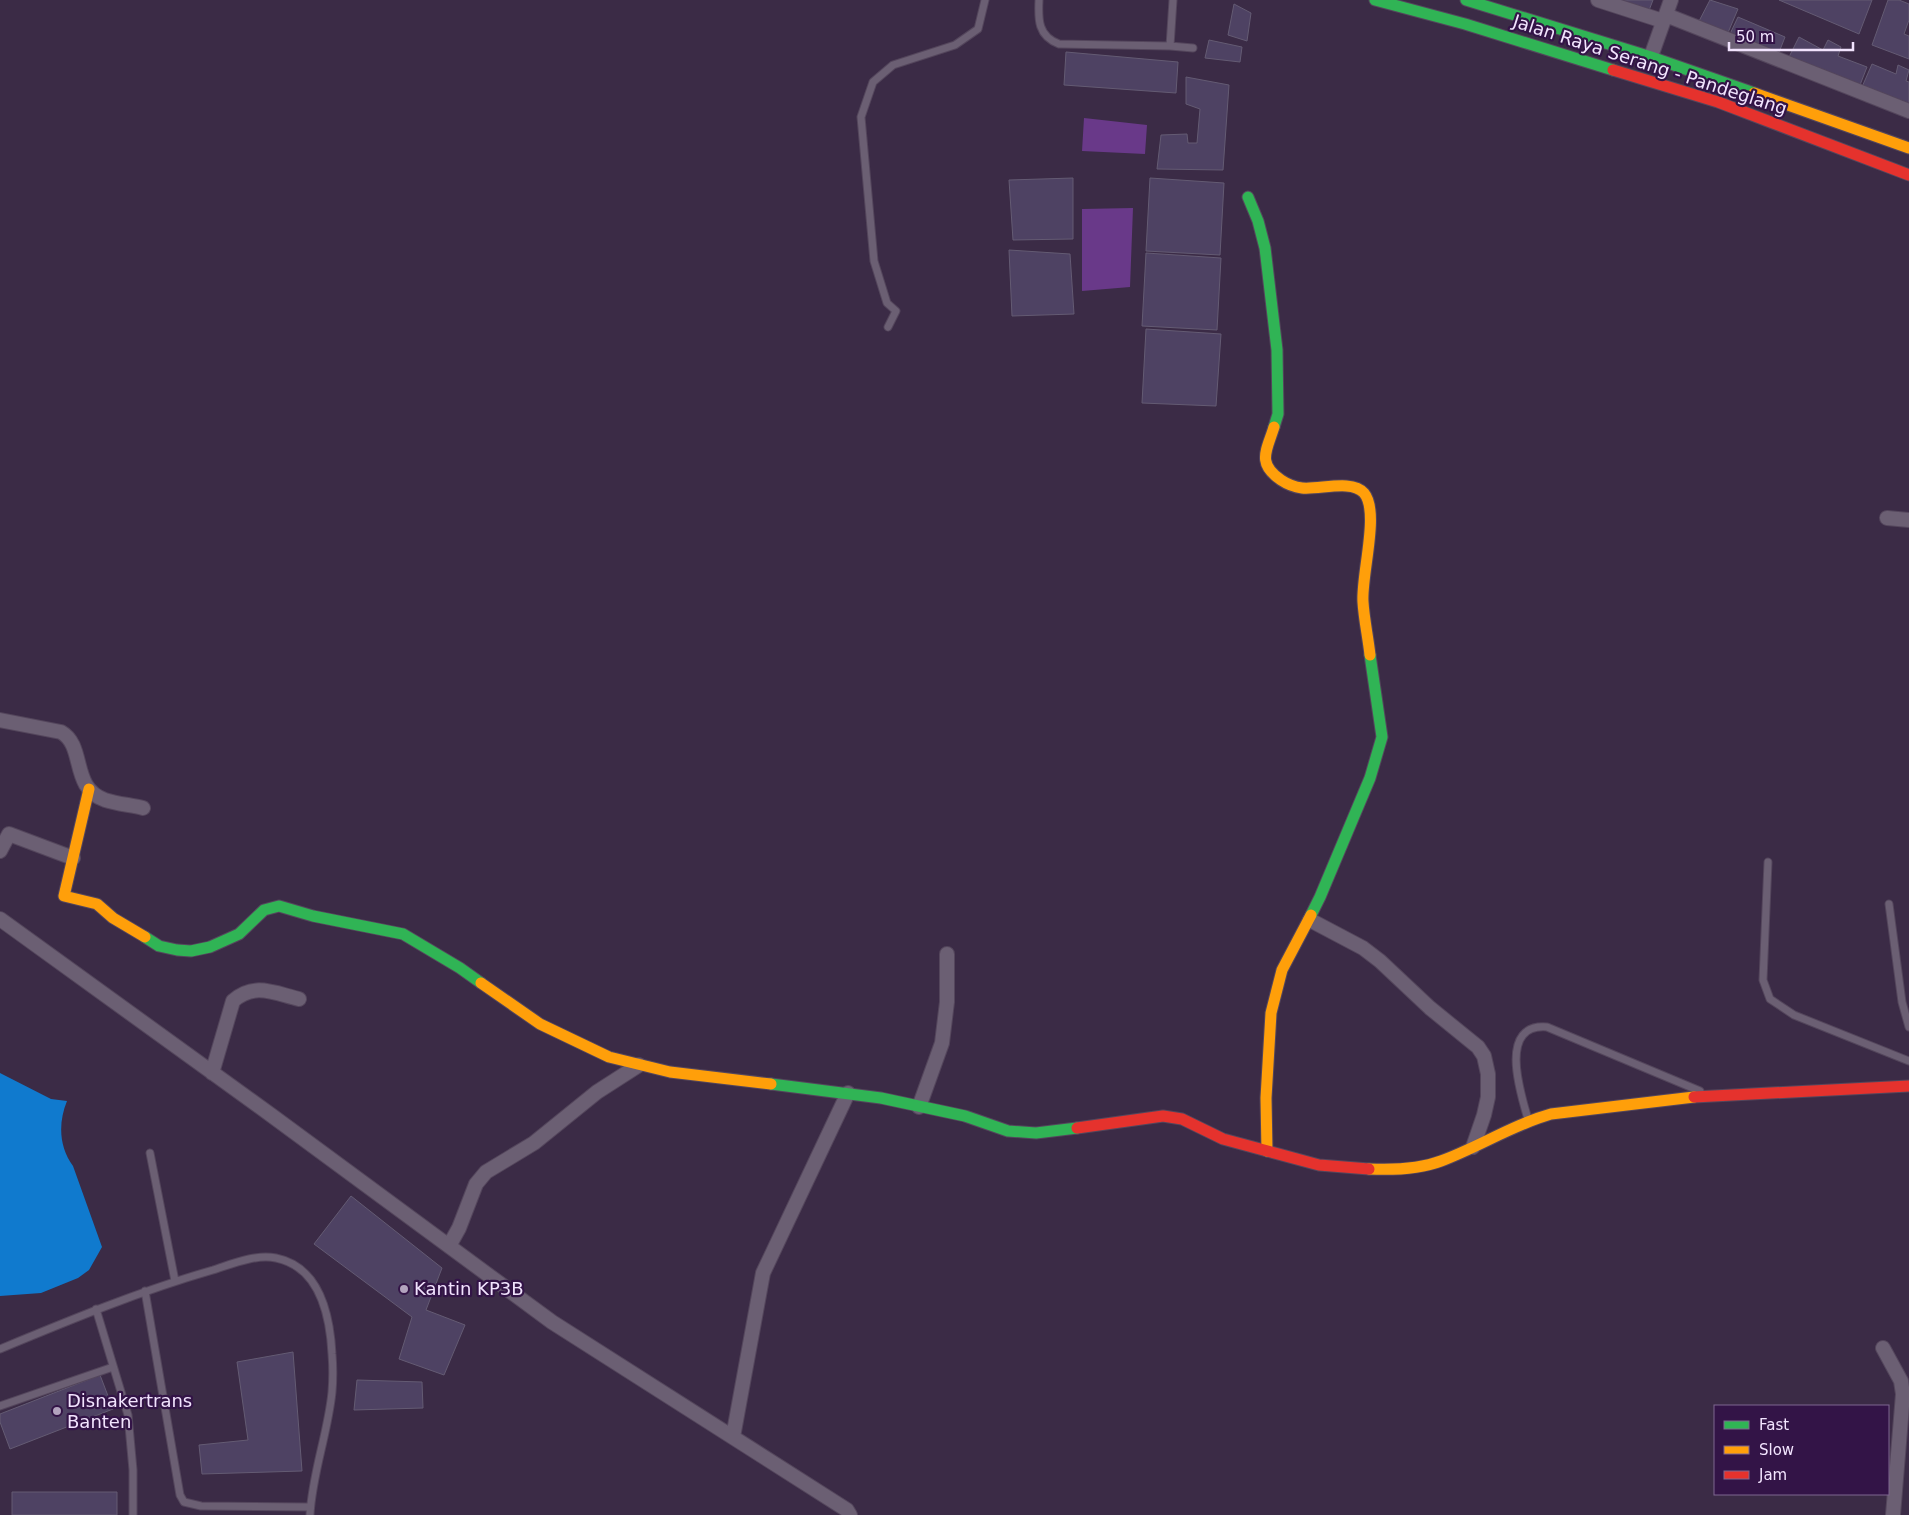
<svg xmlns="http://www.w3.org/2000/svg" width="1909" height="1515" font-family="'DejaVu Sans',sans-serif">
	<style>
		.green { fill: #693989 }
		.water { fill: #107ace }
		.building { fill: #4e4263; stroke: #645b73 }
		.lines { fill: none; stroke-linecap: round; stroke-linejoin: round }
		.lane-casing { stroke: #54465c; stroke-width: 9 }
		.street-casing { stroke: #54465c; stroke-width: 16 }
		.fast-casing { stroke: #54465c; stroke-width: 13 }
		.slow-casing { stroke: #54465c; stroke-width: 13 }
		.jam-casing { stroke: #54465c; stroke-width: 13 }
		.lane { stroke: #6b5f73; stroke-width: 7 }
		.street { stroke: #6b5f73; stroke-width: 14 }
		.fast { stroke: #30b455; stroke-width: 11 }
		.slow { stroke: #ff9f0a; stroke-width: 11 }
		.jam { stroke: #e5322d; stroke-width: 11 }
		.poi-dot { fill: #b2a3be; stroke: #331447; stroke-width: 2 }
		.labels { text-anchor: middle; stroke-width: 4.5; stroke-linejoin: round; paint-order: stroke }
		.street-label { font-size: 18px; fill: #f2e4fe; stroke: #331447 }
		.poi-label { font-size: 18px; fill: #f2e4fe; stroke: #331447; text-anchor: start }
	</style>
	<rect width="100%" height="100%" fill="#3b2b46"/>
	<path class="green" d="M1084,118L1147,125L1145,154L1082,151Z
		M1133,208L1130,287L1082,291V209Z"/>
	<path class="water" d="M0,1073L51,1099L67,1101C58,1123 59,1147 73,1166L102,1247L89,1270L78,1278L41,1293L0,1296Z"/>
	<path class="building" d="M1609,0H1653L1648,13Z
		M1710,0L1738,9L1727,35L1697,25Z
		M1779,0H1872L1859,34Z
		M1888,0H1899L1909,4V20L1904,34L1909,36V59L1872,45Z
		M1234,4L1251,13L1247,41L1228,35Z
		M1738,17L1785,37L1778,55L1729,36Z
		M1799,37L1823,50L1828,40L1841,47L1838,56L1867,67L1860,85L1788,59Z
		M1209,40L1242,47L1240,62L1205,58Z
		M1066,52L1178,62L1176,93L1064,85Z
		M1872,64L1896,74L1898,65L1909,70L1906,81L1909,82V106L1862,87Z
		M1186,77L1229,85L1223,170L1157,169L1161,135L1187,134L1188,143H1197L1200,109L1186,104Z
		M1073,178V239L1013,240L1009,180Z
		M1150,178L1224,183L1220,255L1146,251Z
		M1009,250L1070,254L1074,314L1012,316Z
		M1146,253L1221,258L1217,330L1142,326Z
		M1146,329L1221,334L1216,406L1142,403Z
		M351,1196L442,1268L426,1310L465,1325L444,1375L399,1359L412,1317L314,1244Z
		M293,1352L302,1471L202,1474L199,1445L248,1440L237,1362Z
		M100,1375L113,1409L10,1449L0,1422V1414Z
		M357,1380L422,1382L423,1408L354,1410Z
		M12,1492H117V1515H12Z"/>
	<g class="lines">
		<defs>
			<path id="lane" d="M1039,0C1038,20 1038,36 1059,44L1170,46L1173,0
				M1170,46L1193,48
				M888,327L896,311L887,303L874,261L861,117L873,82L893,65L955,45L978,29L985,0
				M1768,862L1763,980L1770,999L1794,1015L1909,1061
				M1889,904L1902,1002L1909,1027
				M1528,1119C1520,1092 1498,1023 1547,1027L1700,1091
				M150,1153L175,1281
				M145,1291L180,1495L184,1502L201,1506L310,1507
				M96,1309L128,1415L133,1470V1515
				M0,1349C70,1320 140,1291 213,1270C232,1264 255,1254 276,1258C320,1267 330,1315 332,1354C333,1366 333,1380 332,1392C328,1433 312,1474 310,1515
				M0,1406L113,1367"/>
			<path id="street" d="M1598,0L1663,21
				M1666,15L1909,111
				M1649,62L1671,0
				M1887,518L1909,520
				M0,720L61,732C86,746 70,788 105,800C117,804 131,805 143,808
				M0,851L9,834L73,858
				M0,919L271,1115L552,1322L847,1510L850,1515
				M1310,920L1363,948L1380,961L1430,1008L1478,1047L1484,1056L1488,1074V1097L1484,1115L1473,1147
				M212,1073L233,1001C254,982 274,993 299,999
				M919,1107L942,1043L947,1002V954
				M449,1246L459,1228L476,1184L486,1172L534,1143L597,1092L639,1065
				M1883,1348L1901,1381L1903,1394L1893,1515
				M733,1437L763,1273L848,1093"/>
			<path id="fast" d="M1375,0L1465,24L1613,70
				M1466,0L1651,57L1754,93
				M1248,197L1258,221L1265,248L1277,350L1278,414L1274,427
				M1311,915L1320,897L1370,778L1382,737L1370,655
				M145,937L159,946L177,950L191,951L210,947L239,934L264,910L279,906L313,916L403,934L460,968L481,983
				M771,1084L881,1098L965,1116L1008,1131L1036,1133L1077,1128"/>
			<path id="slow" d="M1754,93L1909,148
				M1274,427C1267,450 1256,463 1281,480C1287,484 1294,487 1302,488C1319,490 1352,479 1364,493C1380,512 1361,575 1363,602C1364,619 1368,637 1370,655
				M89,789L64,896L97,904L113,918L145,937
				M481,983L540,1024L609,1057L670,1072L771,1084
				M1267,1151L1266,1098L1271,1013L1282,970L1311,915
				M1369,1169C1391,1170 1420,1169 1441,1161C1479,1147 1512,1125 1551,1114L1694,1097"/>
			<path id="jam" d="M1613,70L1718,102L1909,175
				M1694,1097L1909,1086
				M1077,1128L1163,1116L1182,1119L1223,1139L1319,1165L1369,1169"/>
		</defs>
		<use href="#lane" class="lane-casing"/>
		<use href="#street" class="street-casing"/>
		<use href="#fast" class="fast-casing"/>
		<use href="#slow" class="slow-casing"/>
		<use href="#jam" class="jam-casing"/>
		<use href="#lane" class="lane"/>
		<use href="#street" class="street"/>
		<use href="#fast" class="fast"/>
		<use href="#slow" class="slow"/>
		<use href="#jam" class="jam"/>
	</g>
	<g class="poi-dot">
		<circle cx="404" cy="1289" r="5"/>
		<circle cx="57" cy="1411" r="5"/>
	</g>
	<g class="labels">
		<g class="street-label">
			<text transform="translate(1650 65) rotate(18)" y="6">Jalan Raya Serang - Pandeglang</text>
		</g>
		<g class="poi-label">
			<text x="414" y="1295">Kantin KP3B</text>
			<text x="67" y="1407">Disnakertrans<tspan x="67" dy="21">Banten</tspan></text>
		</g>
	</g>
	<rect x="1714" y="1405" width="175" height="90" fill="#331447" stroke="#7f6790"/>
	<rect x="1724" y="1421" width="25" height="8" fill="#30b455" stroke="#7f6790"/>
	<text x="1759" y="1430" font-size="15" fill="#f2e4fe">Fast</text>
	<rect x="1724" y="1446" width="25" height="8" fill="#ff9f0a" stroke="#7f6790"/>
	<text x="1759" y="1455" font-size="15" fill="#f2e4fe">Slow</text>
	<rect x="1724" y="1471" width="25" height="8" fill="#e5322d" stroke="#7f6790"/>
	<text x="1759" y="1480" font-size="15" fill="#f2e4fe">Jam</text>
	<path d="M1729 42v8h124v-8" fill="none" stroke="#f2e4fe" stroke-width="2.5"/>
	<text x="1736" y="42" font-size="15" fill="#f2e4fe" stroke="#331447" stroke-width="4" paint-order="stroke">50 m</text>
</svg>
